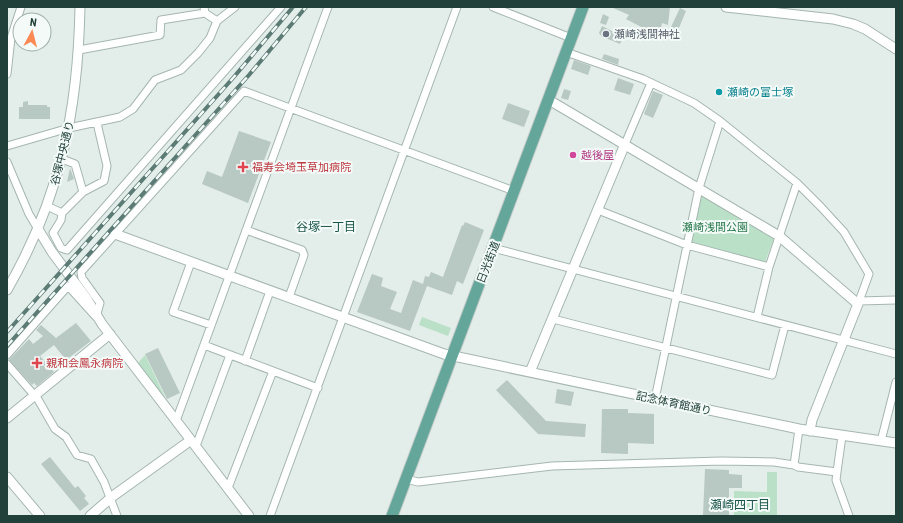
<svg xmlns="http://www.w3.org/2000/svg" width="903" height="523" font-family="'Roboto Condensed','Noto Sans JP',sans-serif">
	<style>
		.green { fill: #bae0c7 }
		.building { fill: #b8c8c3 }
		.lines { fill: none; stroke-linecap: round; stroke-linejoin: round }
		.minor-casing { stroke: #a5b6b1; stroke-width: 9 }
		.tertiary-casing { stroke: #a5b6b1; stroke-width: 11 }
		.primary-casing { stroke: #c1cac8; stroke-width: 13 }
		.minor { stroke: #fff; stroke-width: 7 }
		.tertiary { stroke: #fff; stroke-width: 9 }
		.primary { stroke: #64a69a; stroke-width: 11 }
		.rail-casing { stroke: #5c7b75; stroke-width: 4 }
		.rail { stroke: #f3faf7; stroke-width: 2.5; stroke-dasharray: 8; stroke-linecap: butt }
		.worship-dot { fill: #6b7280; stroke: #f3faf7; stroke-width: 1.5 }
		.culture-dot { fill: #0f9aa8; stroke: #f3faf7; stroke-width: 1.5 }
		.hotel-dot { fill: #d1479c; stroke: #f3faf7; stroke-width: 1.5 }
		.health-dot { fill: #e0444e; stroke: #f3faf7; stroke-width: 1.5 }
		.labels { text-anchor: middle; stroke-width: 4; stroke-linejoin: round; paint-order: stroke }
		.worship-label { font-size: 11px; fill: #5b616d; stroke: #f3faf7; text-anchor: start }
		.culture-label { font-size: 11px; fill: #0d838f; stroke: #f3faf7; text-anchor: start }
		.street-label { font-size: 11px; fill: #21403a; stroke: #f3faf7 }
		.hotel-label { font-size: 11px; fill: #b23c85; stroke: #f3faf7; text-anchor: start }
		.health-label { font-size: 11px; fill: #be3a42; stroke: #f3faf7; text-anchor: start }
		.park-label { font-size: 11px; fill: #297a4e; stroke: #f3faf7 }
		.neighbourhood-label { font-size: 12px; fill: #1b544a; stroke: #f3faf7 }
	</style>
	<rect width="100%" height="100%" fill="#e3ede9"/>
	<path class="green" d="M701,195L774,238L765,262L691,242Z
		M422,317L451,328L448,336L419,325Z
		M145,355L165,397L164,398L138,363Z
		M767,472H777V516H734V491L767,492Z"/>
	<path class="building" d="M611,7H670L668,25L662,23L660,33L645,29L626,19L629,15Z
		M680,8L686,11L678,30L671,27Z
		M603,14L609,17L606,25L600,23Z
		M602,26L623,37L620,44L601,36L599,33Z
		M604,54L619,59L618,65L602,59Z
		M574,60L591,66L588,75L571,69Z
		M618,78L634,84L630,95L614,90Z
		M564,89L571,91L568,100L561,98Z
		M653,91L663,95L653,118L644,114Z
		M28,101V105H47V107H50V119H19V107H23V102Z
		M508,103L530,111L524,127L502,119Z
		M239,131L271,142L248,203L202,184L207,171L222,177Z
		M70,168L74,179L67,182Z
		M465,222L484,230L463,284L457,281L452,295L427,286L410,331L357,312L372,274L383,278L381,286L397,292L390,309L401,313L413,280L423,284L425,276L429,277L431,272L443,277L462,225L463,226Z
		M76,323L91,341L66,360L54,345L40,356L54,372L37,386L34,383L32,385L9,360L29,339L33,344L43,336L36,330L41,325L56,338Z
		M158,348L180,393L167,399L145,354Z
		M507,380L546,421L586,424L585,437L538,434L496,390Z
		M557,389L574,392L571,406L555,403Z
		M602,409H628V413L654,414V444L628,443V454L601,453Z
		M50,457L75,488L78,486L86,496L84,498L89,504L80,511L41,464Z
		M705,469L729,470V474L742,475V488H729V516H703Z"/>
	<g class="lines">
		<defs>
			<path id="minor" d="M204,7L205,13L217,21
				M493,7L571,38
				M79,50L160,35L161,20L205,13
				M566,52L643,79L694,103L720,121L797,183L821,207L844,232L869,274L858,304
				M7,74L11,38L21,7
				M625,144L651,83
				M7,146L69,128L120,117L133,109L155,80L181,70L198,53L210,38L217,21L235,7
				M62,159L75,164L83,192
				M7,162L29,214L38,229
				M47,206L62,213L61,220L53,233L61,248L67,250L281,7
				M598,210L687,245L769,267
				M62,213L83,192L104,181L107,166L97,123
				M246,230L302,250L304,255L289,297
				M493,248L896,354
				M191,262L173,312L211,325
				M859,301L896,300
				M757,317L769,267L797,183
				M553,319L772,375L785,325
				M204,345L318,388
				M7,355L68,286L96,317L100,303L82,278L81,272L244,91L514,191
				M245,361L270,291
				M7,364L35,396
				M36,396L55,429L66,437L77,455L91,459L104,482L117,516
				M655,399L699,188L720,121
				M176,421L328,7
				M799,429L794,465L798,467L837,472L842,436
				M881,441L896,382
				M196,446L230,355
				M837,472L836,480L849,516
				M406,479L418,482L552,466L721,461L774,462L794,465
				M228,488L273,371
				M270,516L457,7"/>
			<path id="tertiary" d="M726,7L833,19L853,24L865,29L896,49
				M549,100L779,236L858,304L812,420L810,431
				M38,229L52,252L87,299L102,324L249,516
				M115,234L444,354L799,429L896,443
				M7,290C60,198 78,112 80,7
				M530,372L625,144
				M7,418L110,334
				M7,477L40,516
				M90,516L113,496L191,440"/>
			<path id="primary" d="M392,516L583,7"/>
		</defs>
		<use href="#minor" class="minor-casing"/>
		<use href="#tertiary" class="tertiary-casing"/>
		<use href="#primary" class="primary-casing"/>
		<use href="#minor" class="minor"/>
		<use href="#tertiary" class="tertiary"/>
		<use href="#primary" class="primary"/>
		<defs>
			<path id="rail" d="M7,332L233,78L293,7
				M7,346L249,75L306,7"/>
		</defs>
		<use href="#rail" class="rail-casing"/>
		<use href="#rail" class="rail"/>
	</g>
	<circle class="worship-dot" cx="606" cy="34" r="4"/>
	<circle class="culture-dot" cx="719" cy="92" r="4"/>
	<circle class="hotel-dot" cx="573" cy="155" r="4"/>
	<g class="health-dot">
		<path d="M241 161h4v4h4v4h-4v4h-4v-4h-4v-4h4z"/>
		<path d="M35 357h4v4h4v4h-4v4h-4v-4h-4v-4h4z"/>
	</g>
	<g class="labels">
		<g class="worship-label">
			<text x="614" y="38">瀬崎浅間神社</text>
		</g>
		<g class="culture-label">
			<text x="727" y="96">瀬崎の富士塚</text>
		</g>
		<g class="street-label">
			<text transform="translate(62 153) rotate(-76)" y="4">谷塚中央通り</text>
			<text transform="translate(488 262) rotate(-69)" y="4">日光街道</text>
			<text transform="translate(674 403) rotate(12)" y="4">記念体育館通り</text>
		</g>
		<g class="hotel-label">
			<text x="581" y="159">越後屋</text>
		</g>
		<g class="health-label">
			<text x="252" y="171">福寿会埼玉草加病院</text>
			<text x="46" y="367">親和会鳳永病院</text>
		</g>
		<g class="park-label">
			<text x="715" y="231">瀬崎浅間公園</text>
		</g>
		<g class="neighbourhood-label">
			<text x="326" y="231">谷塚一丁目</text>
			<text x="740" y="509">瀬崎四丁目</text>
		</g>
	</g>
	<rect width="903" height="523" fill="none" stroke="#21403a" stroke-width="16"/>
	<g transform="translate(32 32) rotate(7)"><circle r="19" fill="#f3faf7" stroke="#9fb0ab"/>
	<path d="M0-3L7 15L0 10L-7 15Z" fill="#fa8954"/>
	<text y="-6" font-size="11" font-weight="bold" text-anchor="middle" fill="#21403a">N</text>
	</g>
</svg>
